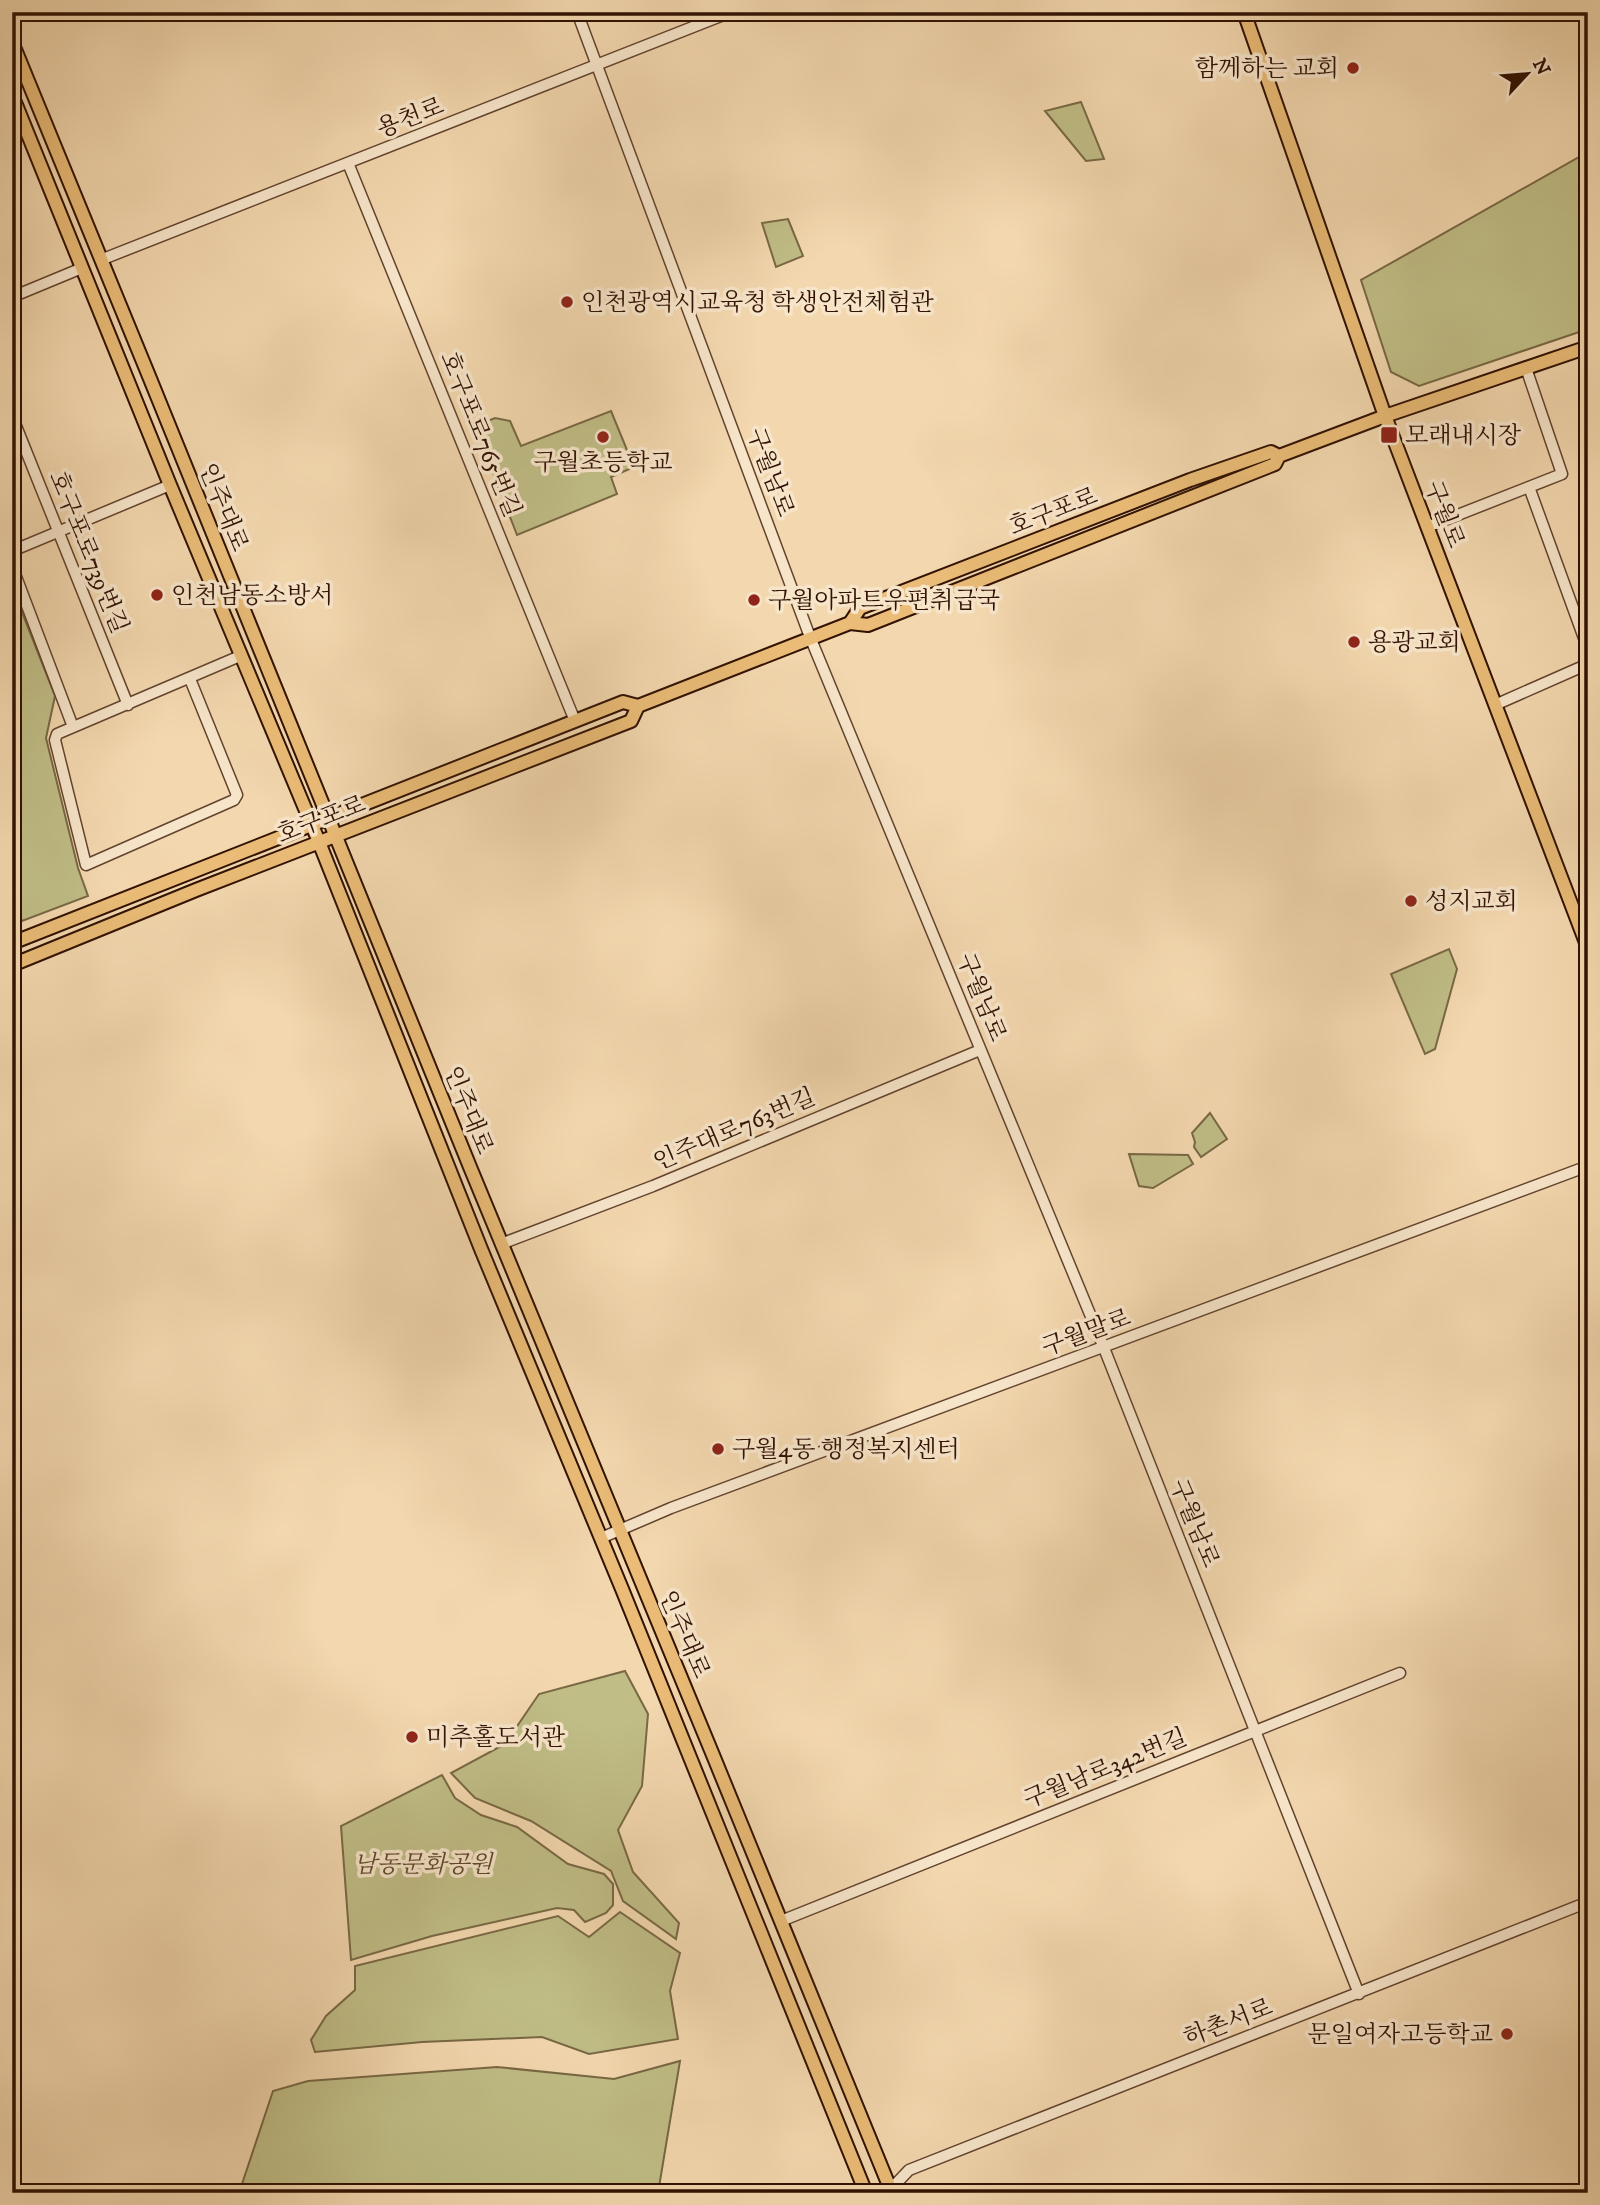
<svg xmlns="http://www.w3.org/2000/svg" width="1600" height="2205" font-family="'IM FELL DW Pica','Noto Serif KR',serif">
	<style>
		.green { fill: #c0bd86; stroke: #786844; stroke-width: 2 }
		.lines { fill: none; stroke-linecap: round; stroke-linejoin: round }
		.minor-casing { stroke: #62432e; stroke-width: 13 }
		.major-casing { stroke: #311203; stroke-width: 16 }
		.minor { stroke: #f7e5ca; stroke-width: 10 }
		.major { stroke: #eabc77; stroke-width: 12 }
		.poi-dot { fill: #8f2418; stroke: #f7e5ca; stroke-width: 2.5 }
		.labels { text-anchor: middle; stroke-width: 7; stroke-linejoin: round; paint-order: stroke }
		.poi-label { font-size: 24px; fill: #311203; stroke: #f7e5ca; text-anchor: start }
		.street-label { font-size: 24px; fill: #311203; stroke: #f7e5ca }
		.park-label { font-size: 24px; font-style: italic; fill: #5c452a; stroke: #f7e5ca }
	</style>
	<rect width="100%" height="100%" fill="#f3d7ae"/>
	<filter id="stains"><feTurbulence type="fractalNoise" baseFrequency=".00286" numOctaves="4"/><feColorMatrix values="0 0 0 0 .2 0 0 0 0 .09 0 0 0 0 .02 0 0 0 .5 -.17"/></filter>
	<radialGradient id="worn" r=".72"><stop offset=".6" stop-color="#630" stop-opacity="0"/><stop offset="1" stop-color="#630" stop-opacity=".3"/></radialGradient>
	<path class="green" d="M1081,102L1104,159L1086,161L1045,111Z
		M1588,152V329L1419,386L1391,372L1361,280Z
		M788,219L803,256L776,267L762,223Z
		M611,411L634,467L611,477L617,494L517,535L475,426L495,418L510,421L521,446Z
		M12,587L55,696L46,738L78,868L88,896L22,921L12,898Z
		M1449,949L1457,969L1435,1049L1425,1054L1391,974Z
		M1210,1113L1227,1139L1201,1157L1194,1147L1195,1142L1192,1133Z
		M1129,1154L1188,1155L1193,1164L1153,1188L1139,1186Z
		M625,1671L648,1714L642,1786L618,1830L633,1872L679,1923L676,1939L623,1901L611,1871L531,1821L475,1798L451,1773L505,1744L539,1694Z
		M442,1775L455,1798L481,1815L517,1827L568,1864L604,1874L613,1884V1905L606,1913L585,1922L574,1910L557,1908L432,1936L351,1960L341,1826Z
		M620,1912L680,1953L670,1991L678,2039L589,2054L542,2037L422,2042L315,2052L311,2040L326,2016L355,1990V1966L558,1916L589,1937Z
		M680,2061L658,2193H239L273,2091L308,2081L497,2067L614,2079Z"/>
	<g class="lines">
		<defs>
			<path id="minor" d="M577,12L810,637L1104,1348L1359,1994
				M348,163L575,721
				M103,259L731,12
				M12,297L82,268
				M12,416L128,705
				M1529,487L1588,649
				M1427,527L1562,474L1526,368
				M12,551L170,485
				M12,566L73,727
				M190,679L237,795L234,800L86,865L55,740L57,734L240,656
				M1495,705L1588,664
				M501,1244L653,1186L980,1050
				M601,1538L671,1508L1588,1166
				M781,1921L1400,1673
				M890,2190L909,2170L1588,1902
				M889,2192L890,2190L908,2193"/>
			<path id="major" d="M1244,12L1385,416L1588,948
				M12,42C167,416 316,792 470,1167C610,1509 754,1850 892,2193
				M12,95L170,485L319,842L481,1249L622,1589L866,2193
				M850,623L860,608L1190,480L1271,452L1279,456
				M12,943L623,702L638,706L850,623L868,625L1275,464L1279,456L1385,416L1588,347
				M12,965L196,890L631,721L638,706"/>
		</defs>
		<use href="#minor" class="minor-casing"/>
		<use href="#major" class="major-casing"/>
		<use href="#minor" class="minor"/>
		<use href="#major" class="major"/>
	</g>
	<g class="poi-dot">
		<circle cx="1353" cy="68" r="7"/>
		<circle cx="567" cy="302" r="7"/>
		<rect x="1380" y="426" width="18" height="18" rx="3.5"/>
		<circle cx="603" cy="437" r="7"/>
		<circle cx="157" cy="595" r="7"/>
		<circle cx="754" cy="600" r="7"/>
		<circle cx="1354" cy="642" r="7"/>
		<circle cx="1411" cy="901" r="7"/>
		<circle cx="718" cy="1449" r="7"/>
		<circle cx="412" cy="1737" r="7"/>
		<circle cx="1507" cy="2034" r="7"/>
	</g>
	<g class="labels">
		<g class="poi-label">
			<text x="1339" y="76" text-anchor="end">함께하는 교회</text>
			<text x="581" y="310">인천광역시교육청 학생안전체험관</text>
			<text x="1405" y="443">모래내시장</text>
			<text x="603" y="470" text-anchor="middle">구월초등학교</text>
			<text x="171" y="603">인천남동소방서</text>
			<text x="768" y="608">구월아파트우편취급국</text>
			<text x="1368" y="650">용광교회</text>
			<text x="1425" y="909">성지교회</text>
			<text x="732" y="1457">구월4동 행정복지센터</text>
			<text x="426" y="1745">미추홀도서관</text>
			<text x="1493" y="2042" text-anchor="end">문일여자고등학교</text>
		</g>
		<g class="street-label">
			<text transform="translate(410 117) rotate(-21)" y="8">용천로</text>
			<text transform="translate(481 434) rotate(68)" y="8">호구포로765번길</text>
			<text transform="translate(771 472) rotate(70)" y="8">구월남로</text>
			<text transform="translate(224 507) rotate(68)" y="8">인주대로</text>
			<text transform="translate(1053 511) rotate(-21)" y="8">호구포로</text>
			<text transform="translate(1445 514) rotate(69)" y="8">구월로</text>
			<text transform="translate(89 552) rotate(68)" y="8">호구포로739번길</text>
			<text transform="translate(321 819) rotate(-21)" y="8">호구포로</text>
			<text transform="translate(982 997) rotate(68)" y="8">구월남로</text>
			<text transform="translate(469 1110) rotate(68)" y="8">인주대로</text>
			<text transform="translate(734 1129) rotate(-23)" y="8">인주대로763번길</text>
			<text transform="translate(1086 1332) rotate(-20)" y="8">구월말로</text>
			<text transform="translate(1195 1523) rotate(68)" y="8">구월남로</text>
			<text transform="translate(685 1634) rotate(67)" y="8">인주대로</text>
			<text transform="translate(1105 1768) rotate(-22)" y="8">구월남로342번길</text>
			<text transform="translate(1228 2022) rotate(-21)" y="8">하촌서로</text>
		</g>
		<g class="park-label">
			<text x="423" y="1872">남동문화공원</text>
		</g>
	</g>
	<rect width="1600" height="2205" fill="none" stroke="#f3d7ae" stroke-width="42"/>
	<rect x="14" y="14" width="1572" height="2177" fill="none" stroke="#311203" stroke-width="3.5"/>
	<rect x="21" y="21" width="1558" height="2163" fill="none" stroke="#311203" stroke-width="2"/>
	<g transform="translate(1527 74) rotate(64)" stroke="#f7e5ca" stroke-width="5" paint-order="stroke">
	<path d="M0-5L12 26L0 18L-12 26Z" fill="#311203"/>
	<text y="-10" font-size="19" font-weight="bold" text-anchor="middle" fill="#311203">N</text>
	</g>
	<rect width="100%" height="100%" filter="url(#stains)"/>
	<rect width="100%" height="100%" fill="url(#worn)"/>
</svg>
